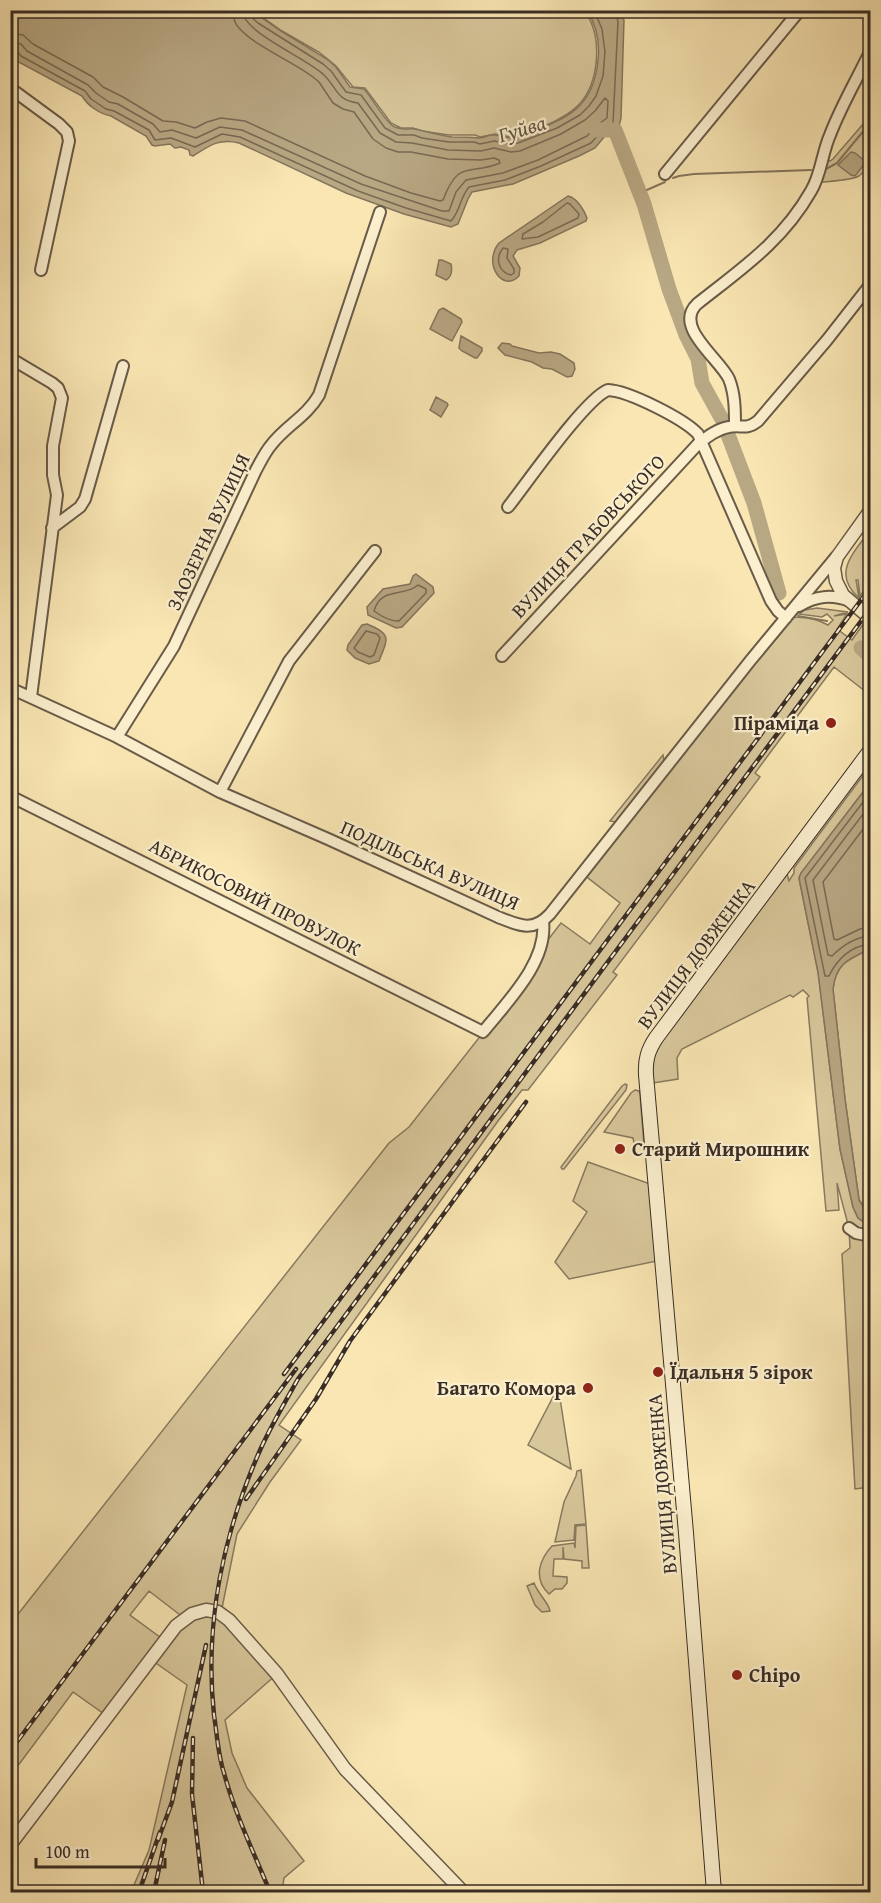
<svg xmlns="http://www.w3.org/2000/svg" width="881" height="1903" font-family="'Gentium Book Plus',serif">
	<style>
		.green { fill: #d8c79b; stroke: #887a60; stroke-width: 1.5; fill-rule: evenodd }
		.water { fill: #b8a783; stroke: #85765d; stroke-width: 1.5 }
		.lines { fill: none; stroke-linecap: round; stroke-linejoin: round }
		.shore { stroke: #786a54; stroke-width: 1.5 }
		.stream { stroke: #85765d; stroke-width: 2 }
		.river { stroke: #b8a783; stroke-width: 15 }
		.minor-casing { stroke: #695b48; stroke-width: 14 }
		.tertiary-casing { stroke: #695b48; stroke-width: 15 }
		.secondary-casing { stroke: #392d25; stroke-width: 16 }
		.minor { stroke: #fbefce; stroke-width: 10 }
		.tertiary { stroke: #fbefce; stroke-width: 12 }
		.secondary { stroke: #fbefce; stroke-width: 14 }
		.rail-casing { stroke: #392d25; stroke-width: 4.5 }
		.rail { stroke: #fbefce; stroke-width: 2; stroke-dasharray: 7; stroke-linecap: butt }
		.poi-dot { fill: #8f2418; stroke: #fbefce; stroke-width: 2 }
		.labels { text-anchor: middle; stroke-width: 4.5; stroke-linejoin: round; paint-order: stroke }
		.street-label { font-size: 20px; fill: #392d25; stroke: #fbefce }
		.poi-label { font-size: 20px; font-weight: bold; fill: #392d25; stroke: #fbefce; text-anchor: start }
		.water-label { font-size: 21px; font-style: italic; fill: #5f5241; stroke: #fbefce }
	</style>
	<rect width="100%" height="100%" fill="#f9e6b3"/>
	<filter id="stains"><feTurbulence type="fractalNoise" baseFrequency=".00333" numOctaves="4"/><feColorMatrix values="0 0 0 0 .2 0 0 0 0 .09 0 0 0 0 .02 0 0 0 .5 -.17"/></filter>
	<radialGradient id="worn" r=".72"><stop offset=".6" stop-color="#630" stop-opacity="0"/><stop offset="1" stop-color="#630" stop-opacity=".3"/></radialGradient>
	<path class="green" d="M254,11H585C596,28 598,44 596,64C590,114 557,120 516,137H510L495,134L480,137L475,135H449L422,131L413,128H401L391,123L365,88L353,87L336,66L319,52L282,31Z
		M870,116C870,134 876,164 859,176C851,181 825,181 815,183L822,159L830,161L833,159Z
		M870,530V586L867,587L860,596L858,580H856L859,598C831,573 854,553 870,530Z
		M817,608L848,612L834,616L847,614L837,629L852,640L864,623L870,629V695L834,667L755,773L760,777L613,972L617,975L528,1090H522L498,1121L279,1425L301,1440L270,1482L237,1534L221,1613L277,1674L225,1720L232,1753L247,1788L304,1861L284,1878L283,1885L286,1892H131L149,1850L187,1685L150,1659L107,1716L73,1692L11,1775V1623L389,1143L409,1127L522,983L540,950L561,923L590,944L620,903L583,874L786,618C800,616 816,618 828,625L833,620L827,614L822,617L799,614L805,610ZM149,1591L184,1618L164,1640L130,1615Z
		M663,755L664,761L618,819L616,822L610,821Z
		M870,766V783L801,873L799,878L818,972L840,1149L853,1207L858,1218L864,1222L870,1221V1487L855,1489L842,1254L850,1248L849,1228L837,1183L839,1210L826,1211L807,998L809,996L803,990L793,997L790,995L682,1049L677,1058L678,1079L647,1084L646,1060L785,866L789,881L794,873V868Z
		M870,949V1209H866L859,1200L845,1099L833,989C836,963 849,959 870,949Z
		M625,1084L627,1085L626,1090L564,1169H562L561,1167L622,1086Z
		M635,1090L639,1091L640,1094L644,1145L634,1143L633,1138L604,1132L631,1093Z
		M588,1162L656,1186L662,1260L569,1279L555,1262L587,1212L573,1201Z
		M559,1392L571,1469L528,1445L553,1397Z
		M581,1470L586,1524L575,1525L574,1540L555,1542L564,1502L576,1476L577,1471Z
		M586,1525L589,1568H582V1561L564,1559L563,1547V1559H554L553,1576L567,1577V1583L562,1589H555L549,1594C533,1579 539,1560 552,1546L574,1543L575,1548L576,1526Z
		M534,1583C538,1594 549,1603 550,1611L542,1612L535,1605L527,1586Z"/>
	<path class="water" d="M10,11H252L281,31L327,59L336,67L350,87L364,89C373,99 384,120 393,126C401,131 407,128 415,129C427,132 439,135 452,137C461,137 470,137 479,138C484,138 488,135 493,135C501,134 508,139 516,138C560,120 593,114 598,60C600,42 597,26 587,11H619L624,20L621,118L619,126L615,130L605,136L595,148L579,156L513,184L472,192L468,199L458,224L451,227L404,214L346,193L239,143C218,138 209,146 193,156L190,155L189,150L181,147L175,148L170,144L155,146L152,145L146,136L111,116C100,114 88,106 82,96L15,60L14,56L11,54Z
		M851,152L855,153L866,162L855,176L851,175L838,165Z
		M568,196C577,198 584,210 587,218L586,221L540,243L517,250L513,256L520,268L519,276C503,293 482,264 499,243Z
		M439,260H442L451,264C452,269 452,277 446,280L436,275Z
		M443,308L461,319L462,322L452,341L430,329L439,310Z
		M461,336L482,348V351L477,358H475L462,351L459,348Z
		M502,343L510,344L512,346L539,353L551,352L560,354L574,363L575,369L572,376L567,377L552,369L543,368L532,362L505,355L498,348Z
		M436,397L447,403L448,405L441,417L430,410Z
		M416,574L433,587L434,593L402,627L396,628L368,615L367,607L383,589L410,584L413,576Z
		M367,624C392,634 388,638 379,661L369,664L355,658L347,650L348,645L362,625Z
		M870,783V949C849,959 836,963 833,989L845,1099L859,1200L864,1208L870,1209V1221L864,1222L858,1218L853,1207L840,1149L818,972L799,878L801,873Z"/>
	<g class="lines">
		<path class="shore" d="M249,10L250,16L258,23L323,64L331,71L346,92L361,95L385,128L398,135H414L422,138L449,142H474L480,144L494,141L509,144L518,143L557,128L580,115L589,106L596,96L603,76L605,52L602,29L594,10
			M10,33L23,35L33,44L93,77L103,87L123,97L163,121L176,122L195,128L207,122L221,118L245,121L365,176L411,193L440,201L443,200C459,158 469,176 500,163L499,160L494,158L481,160L448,159L411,152H398L386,148L373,139L354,112L343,109L333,103L319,82L313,77C292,61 256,47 239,28C234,23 233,17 233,10
			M10,42L21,44L27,51L88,85L96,93L109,102L118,104L153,124L160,132L172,130L196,138L220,127L242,130L361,184L442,211H449L456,192L466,180L503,173L538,160L587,136L596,126L607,118L608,101L605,98L595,111L585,120L561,134L520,151L511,152L494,148L481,151L448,150L412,143L396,142L380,133L358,103C336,100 338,89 324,75C307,58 243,33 242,10
			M10,49L17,51L21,56L85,91L91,99L106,109L114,111L149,130L155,140L171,138L195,147L222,134L240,137L358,191L406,208L451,221C460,212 460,197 469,187L505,180L541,166L591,143L601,132L613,123L618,22L615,10
			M567,203L570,204L579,214L578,218L538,237L522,239L523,234L543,222Z
			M503,248L508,249L507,258L514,269V273L511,275C498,272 495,258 503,248Z
			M418,585L426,589V593L399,621C391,622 381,616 374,611C381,586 403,598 418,585Z
			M366,631L377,634L380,638L374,655L370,657L358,652L354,648Z
			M870,793L805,878L825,976H829C837,959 851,946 870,944
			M870,805L813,880L828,955L832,956C842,946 856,937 870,936
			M870,820L823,882L834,939L837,940L860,929L870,927"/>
		<path class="stream" d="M826,169L837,163L870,123
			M673,178L679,176L694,174L811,170
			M640,193L665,182
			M798,616L827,621"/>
		<path class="river" d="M596,130H615L644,204L669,289L686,335L698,359L702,383L724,423
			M727,432L754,503L779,593
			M861,648L870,656"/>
		<defs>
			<path id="minor" d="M10,88L59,124L67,132L69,141L41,270
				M665,174L800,10
				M10,358L52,383L58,388L62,398L53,446V475L57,495L31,697
				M735,426C735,410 735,394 729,379C720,359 673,327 697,304C741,269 782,242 811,191C821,175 822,153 830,135C841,106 857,79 870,52
				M508,507C527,483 585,399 608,390C629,391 684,419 698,434L771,601L778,611L786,618
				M52,528L80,507L85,499L123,366
				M799,606C816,596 831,594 850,601
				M502,656L698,444C707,437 717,429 729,427C742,424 745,431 758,421L827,340L870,285
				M10,688L117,737L220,792L328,839L498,917C518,925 533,933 550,914L750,661L836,557
				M117,737L174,646L256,470C261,461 265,452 272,444C286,426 307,416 319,395L380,212
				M220,792L289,661L375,551
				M10,796L483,1032C507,1002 548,962 543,921
				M849,1228L856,1233L870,1236"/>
			<path id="tertiary" d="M870,511L837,557L834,568L836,581L843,595L870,618
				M10,1845L176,1626L192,1614L206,1610L218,1612L229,1620L277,1674L345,1769L463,1892"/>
			<path id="secondary" d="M714,1892L686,1533L646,1075C645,1060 648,1050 656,1038L870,751"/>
		</defs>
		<use href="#minor" class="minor-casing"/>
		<use href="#tertiary" class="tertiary-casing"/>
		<use href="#secondary" class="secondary-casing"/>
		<use href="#minor" class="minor"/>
		<use href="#tertiary" class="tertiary"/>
		<use href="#secondary" class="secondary"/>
		<defs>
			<path id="rail" d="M284,1374L870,588
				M246,1499L316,1399L350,1341L526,1102
				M193,1738L192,1794L203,1892
				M10,1751L296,1369
				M158,1840L172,1802L206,1645
				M139,1892L160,1832
				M154,1892L165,1840
				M270,1892C254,1853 235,1814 224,1773C218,1755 217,1734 214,1715C204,1623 224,1531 261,1448C272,1424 285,1402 298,1379L870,609"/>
		</defs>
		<use href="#rail" class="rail-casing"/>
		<use href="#rail" class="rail"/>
	</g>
	<g class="poi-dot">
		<circle cx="831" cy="723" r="6"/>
		<circle cx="620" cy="1149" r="6"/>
		<circle cx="658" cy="1372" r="6"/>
		<circle cx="588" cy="1388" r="6"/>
		<circle cx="737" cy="1675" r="6"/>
	</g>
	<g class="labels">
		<g class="street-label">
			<text transform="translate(208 532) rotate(-65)" y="7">ЗАОЗЕРНА ВУЛИЦЯ</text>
			<text transform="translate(588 536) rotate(-47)" y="7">ВУЛИЦЯ ГРАБОВСЬКОГО</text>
			<text transform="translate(430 865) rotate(24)" y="7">ПОДІЛЬСЬКА ВУЛИЦЯ</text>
			<text transform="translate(255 897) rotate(27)" y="7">АБРИКОСОВИЙ ПРОВУЛОК</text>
			<text transform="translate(696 954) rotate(-53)" y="7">ВУЛИЦЯ ДОВЖЕНКА</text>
			<text transform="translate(662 1484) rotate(-95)" y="7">ВУЛИЦЯ ДОВЖЕНКА</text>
		</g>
		<g class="poi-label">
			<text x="819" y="730" text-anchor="end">Піраміда</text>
			<text x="632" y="1156">Старий Мирошник</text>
			<text x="670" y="1379">Їдальня 5 зірок</text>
			<text x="576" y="1395" text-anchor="end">Багато Комора</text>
			<text x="749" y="1682">Chipo</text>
		</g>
		<g class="water-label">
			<text transform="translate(522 129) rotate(-17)" y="7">Гуйва</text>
		</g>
	</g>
	<rect width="881" height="1903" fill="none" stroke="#f9e6b3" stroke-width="36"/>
	<rect x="12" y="12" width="857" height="1879" fill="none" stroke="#392d25" stroke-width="3"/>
	<rect x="18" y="18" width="845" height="1867" fill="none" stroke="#392d25" stroke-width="1.5"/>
	<path d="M36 1858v9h129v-9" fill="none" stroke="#392d25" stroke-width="3"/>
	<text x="45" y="1858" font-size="18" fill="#392d25" stroke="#fbefce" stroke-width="4.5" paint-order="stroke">100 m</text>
	<rect width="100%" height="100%" filter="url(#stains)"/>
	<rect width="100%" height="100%" fill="url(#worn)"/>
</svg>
